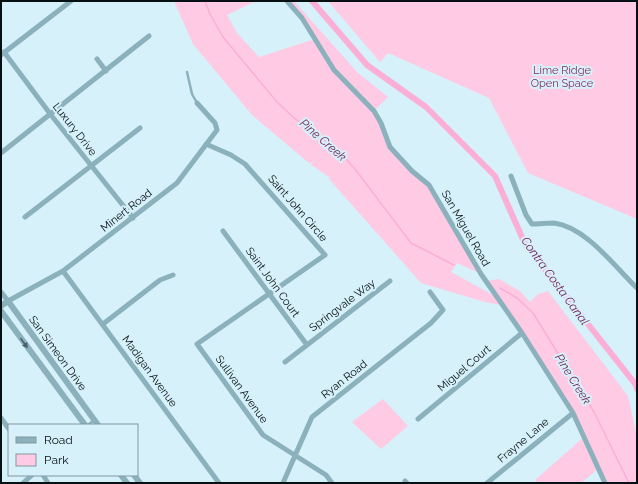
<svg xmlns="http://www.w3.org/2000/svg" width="638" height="484" font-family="Raleway,sans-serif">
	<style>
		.green { fill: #fecae4 }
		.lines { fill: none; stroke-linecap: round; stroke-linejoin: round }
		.stream { stroke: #fbafd7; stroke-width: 1.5 }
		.canal { stroke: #fbafd7; stroke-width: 6 }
		.service { stroke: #8bb1bd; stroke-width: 2.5 }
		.minor { stroke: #8bb1bd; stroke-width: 5 }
		.tertiary { stroke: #8bb1bd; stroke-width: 6 }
		.oneway { fill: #486068 }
		.labels { text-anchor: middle; stroke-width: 4; stroke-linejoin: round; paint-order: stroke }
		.park-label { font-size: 11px; fill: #832e61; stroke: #d6f1fa }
		.street-label { font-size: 11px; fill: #060f12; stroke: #d6f1fa }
		.water-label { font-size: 12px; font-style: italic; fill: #742054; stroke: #d6f1fa }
	</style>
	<rect width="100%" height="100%" fill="#d6f1fa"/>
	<path class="green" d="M174,1H256L227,15L237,33L259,57L315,39L287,1H294L358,73L388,97L374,111L392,149L429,185L481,274L457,263L451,272L495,296L485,281L499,279L520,291L530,302L538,294L548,291L628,396L637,437V483H605L598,469L581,483H538L535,480L584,437L573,413L501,305L485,302L421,283L329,179L330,176L329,177L310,164L316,161L309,163L252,115L193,44Z
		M328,1H637V219L528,173L489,98L388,53L380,62Z
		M383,399L408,426L381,449L352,422Z"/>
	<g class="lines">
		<path class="stream" d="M205,1L210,14L223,37L277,102L293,117L341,153L355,169L411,243L454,265
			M500,288L517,298L533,313L594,412L629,483"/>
		<path class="canal" d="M312,1L367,65L426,107L495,176L525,244L636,385L637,389"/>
		<path class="service" d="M187,72L192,94L197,103
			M88,425L94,420"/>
		<path class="minor" d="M287,1L302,18L334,70L374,111L381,123L390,147L412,171L429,185L481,274L522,333L573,413L605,483
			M4,52L51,115L133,218
			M1,55L71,1
			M97,59L106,71
			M206,144L231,155L245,164L325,255L197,344L263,435L326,475L332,483
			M1,153L149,36
			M511,176L526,215L532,224C539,224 547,223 554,223C586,227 615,267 637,288
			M25,217L140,128
			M223,231L307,345
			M63,271L219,483
			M1,292L8,301L63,271L177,183L217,130L215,123L197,103
			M103,324L160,280L173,275
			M285,362L390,281
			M1,418L9,429
			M418,419L522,333
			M43,475L48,483
			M405,481L407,483
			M23,483L32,475
			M283,483L312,417L431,323L443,310L430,292
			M487,483L573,413"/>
		<path class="tertiary" d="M1,306L8,301L98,425
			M1,311L85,425
			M121,475L127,483
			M134,475L140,483"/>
	</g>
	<defs><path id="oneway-solid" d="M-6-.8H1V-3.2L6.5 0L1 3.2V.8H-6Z"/></defs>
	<use class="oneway" href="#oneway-solid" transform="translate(24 343) rotate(54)"/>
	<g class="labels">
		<g class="park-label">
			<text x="562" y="74">Lime Ridge<tspan x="562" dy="13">Open Space</tspan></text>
		</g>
		<g class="street-label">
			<text transform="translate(75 129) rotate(52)" y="4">Luxury Drive</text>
			<text transform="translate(298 208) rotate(49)" y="4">Saint John Circle</text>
			<text transform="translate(126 210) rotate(-38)" y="4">Minert Road</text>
			<text transform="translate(466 228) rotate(60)" y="4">San Miguel Road</text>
			<text transform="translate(273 282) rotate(54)" y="4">Saint John Court</text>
			<text transform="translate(342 305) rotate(-37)" y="4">Springvale Way</text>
			<text transform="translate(58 353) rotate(54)" y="4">San Simeon Drive</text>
			<text transform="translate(464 368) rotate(-40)" y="4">Miguel Court</text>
			<text transform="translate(150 371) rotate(54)" y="4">Madigan Avenue</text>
			<text transform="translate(344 379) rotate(-38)" y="4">Ryan Road</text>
			<text transform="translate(242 389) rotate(54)" y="4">Sullivan Avenue</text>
			<text transform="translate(523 440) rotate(-40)" y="4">Frayne Lane</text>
		</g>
		<g class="water-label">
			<text transform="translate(323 140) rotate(41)" y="4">Pine Creek</text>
			<text transform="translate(555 281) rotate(54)" y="4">Contra Costa Canal</text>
			<text transform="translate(573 379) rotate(58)" y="4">Pine Creek</text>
		</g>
	</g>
	<rect width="638" height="484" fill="none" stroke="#060f12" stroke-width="4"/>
	<rect x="8" y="424" width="130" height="52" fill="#d6f1fa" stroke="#83979d"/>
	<rect x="16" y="437" width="20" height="6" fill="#8bb1bd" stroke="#83979d"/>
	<text x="44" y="444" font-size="12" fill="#060f12">Road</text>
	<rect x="16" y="454" width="20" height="12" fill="#fecae4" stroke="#83979d"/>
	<text x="44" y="464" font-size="12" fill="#060f12">Park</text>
</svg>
